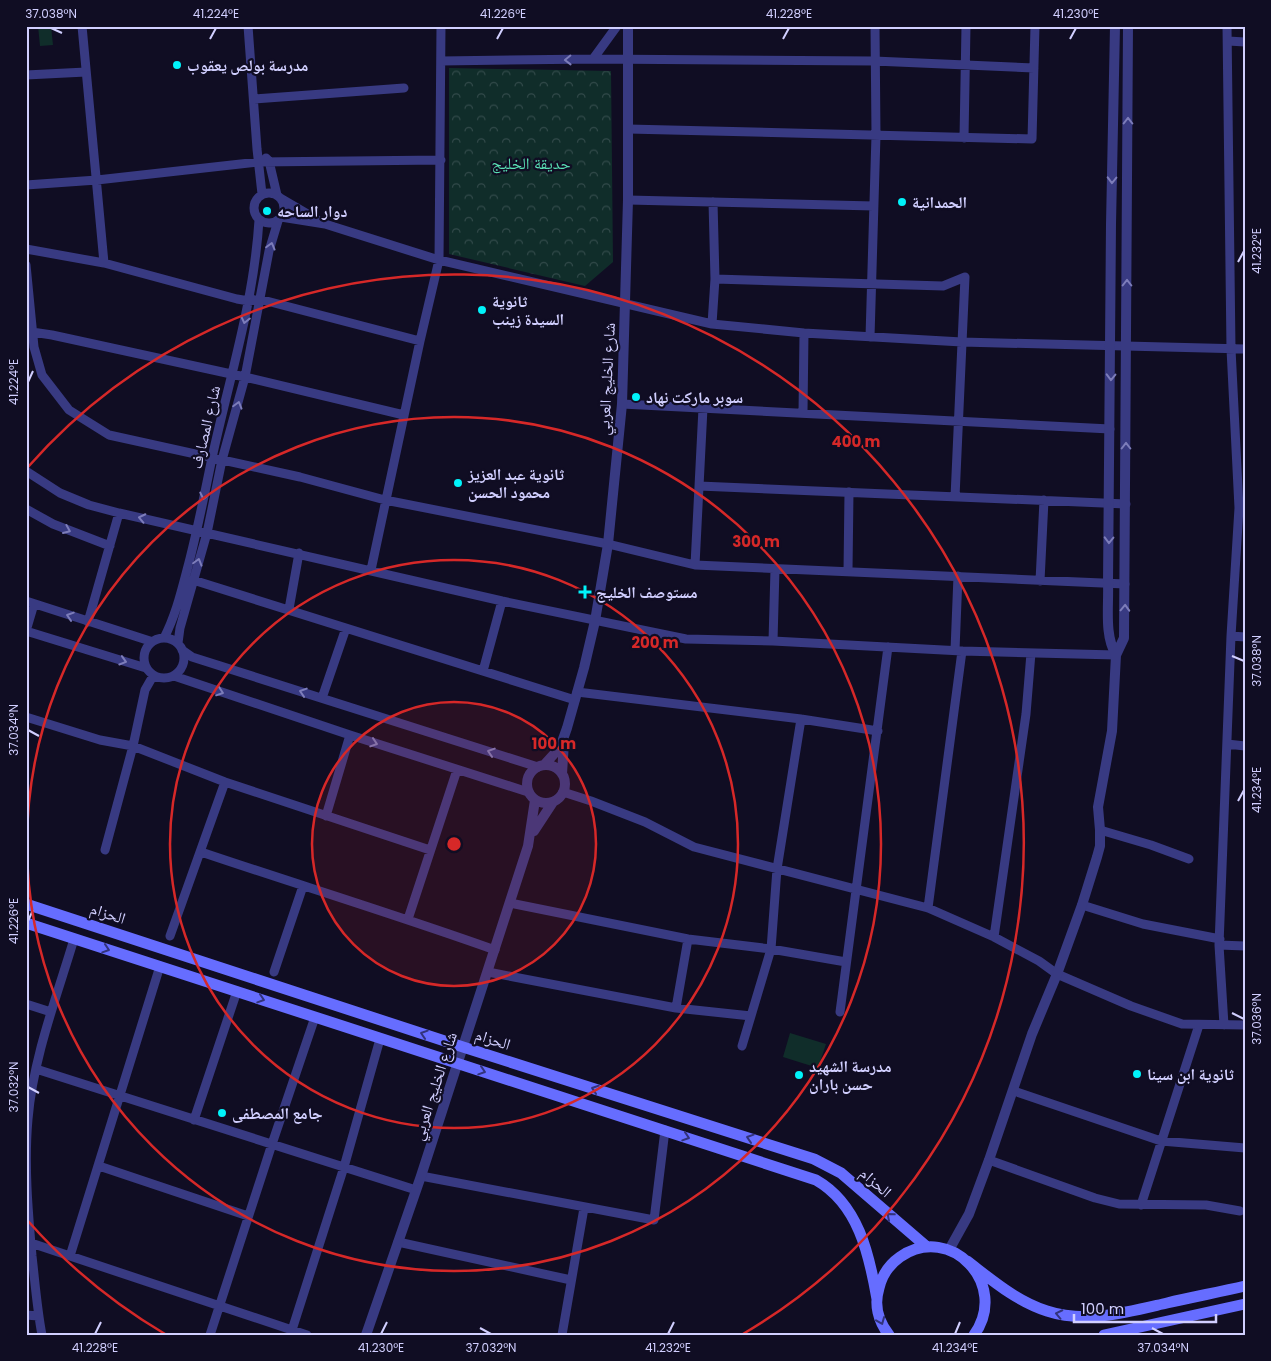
<svg xmlns="http://www.w3.org/2000/svg" width="1271" height="1361" font-family="Poppins,'Noto Naskh Arabic',sans-serif">
	<style>
		.green { fill: #102d2a }
		.forest { fill: url(#forest-crowns) }
		.lines { fill: none; stroke-linecap: round; stroke-linejoin: round }
		.minor { stroke: #383a82; stroke-width: 9 }
		.tertiary { stroke: #383a82; stroke-width: 10 }
		.secondary { stroke: #666dff; stroke-width: 11 }
		.oneway { stroke: #7d7dba }
		.oneway2 { stroke: #32337b }
		.ticks { fill: none; stroke: #d1cfff; stroke-width: 2 }
		.ring { fill: none; stroke: #d62828; stroke-width: 2.5 }
		.poi-dot { fill: #00f3fa; stroke: #100d23; stroke-width: 2 }
		.labels { text-anchor: middle; stroke-width: 4.5; stroke-linejoin: round; paint-order: stroke }
		.poi-label { font-size: 16px; font-weight: bold; fill: #d1cfff; stroke: #100d23; text-anchor: start }
		.park-label { font-size: 16px; fill: #5ae1b5; stroke: #100d23 }
		.street-label { font-size: 16px; fill: #d1cfff; stroke: #100d23 }
		.centre { fill: #d62828; stroke: #100d23; stroke-width: 2.5 }
		.ring-label { font-size: 15px; text-anchor: middle; font-weight: bold; fill: #d62828; stroke: #100d23; stroke-width: 4.5; stroke-linejoin: round; paint-order: stroke }
		.neatline { fill: none; stroke: #d1cfff; stroke-width: 2 }
		.ticks-label { font-size: 12px; text-anchor: middle; fill: #d1cfff }
	</style>
	<defs>
		<pattern id="forest-crowns" width="20" height="18" patternUnits="userSpaceOnUse" patternTransform="scale(1.25)"><rect width="20" height="18" fill="#102d2a"/><path d="M2 6a3 3 0 1 1 6 0M12 15a3 3 0 1 1 6 0" fill="none" stroke="#324a4a"/></pattern>
	</defs>
	<rect width="100%" height="100%" fill="#100d23"/>
	<path class="green" d="M38,26H51L53,45L40,46Z
		M790,1033L826,1044L818,1068L783,1057Z"/>
	<path class="forest" d="M449,68L611,71L613,262L585,286L449,254Z"/>
	<g class="lines">
		<path class="minor" d="M82,26L104,263
			M248,26L257,149L262,194
			M1228,41L1245,42
			M593,59L874,61L1034,68
			M441,61L593,59L617,26
			M26,75L86,72
			M254,99L404,88
			M628,129L1032,139L1035,26
			M964,138L966,26
			M266,158L269,161L277,195
			M26,185L97,180L259,162L441,160
			M254 208a15 15 0 1 1 30 0a15 15 0 1 1-30 0Z
			M280,198L321,222
			M628,200L874,206
			M281,217L325,224L439,260L712,324L804,333L962,342L1245,349
			M26,249L104,263L237,299L249,301L259,299L420,341
			M26,265L34,347L42,375L69,410L109,435L300,477L385,500L608,544L695,565L1125,584
			M715,279L943,286L965,277L955,497
			M712,324L715,279L713,202
			M26,332H32L52,335L245,377L404,415
			M870,337L876,135L875,26
			M622,404L1110,429
			M803,413L804,333
			M26,471L60,493L89,505L119,513L502,601L686,639L773,641L962,651L1116,655
			M699,486L1126,504
			M26,509L53,524L110,546
			M695,565L703,408
			M371,570L420,341L439,260L441,26
			M848,571L849,492
			M193,580L575,700
			M1040,581L1044,500
			M26,601L150,641
			M289,609L299,553
			M88,622L119,513
			M26,631L146,668
			M26,631L34,604
			M1231,636L1245,637
			M144 658a20 20 0 1 1 40 0a20 20 0 1 1-40 0Z
			M164,638C175,617 181,593 187,570C197,533 204,496 212,458C229,379 254,302 259,220
			M773,641L775,569
			M178,643L180,628L207,533L222,460L245,377L269,251L278,221
			M182,650L192,657L538,767
			M955,650L958,576
			M483,671L502,601
			M174,676L350,735L528,792
			M577,692L801,719L878,731
			M322,698L346,628
			M26,717L100,740L133,746L225,782L430,850
			M1227,744L1245,746
			M563,792L591,801L645,822L694,847L928,908L994,937L1039,961L1057,974L1131,1006L1182,1024L1245,1025
			M326,816L350,735
			M1100,830L1151,845L1189,859
			M105,850L133,746L145,690L153,676
			M201,852C299,885 397,915 495,950
			M510,903L688,939L771,949L846,962
			M1082,905L1143,924L1220,939
			M928,908L962,651
			M408,919L457,770
			M170,936L225,782
			M994,937L1026,714L1031,653
			M1219,945L1245,946
			M274,972L303,886
			M488,972L676,1008L751,1016
			M26,1004L51,1012
			M676,1008L688,939
			M840,1012L888,647
			M1224,1025L1219,945L1231,636L1239,508L1231,349L1227,26
			M742,1046L771,949L777,869L801,719
			M36,1069L416,1190
			M1014,1091L1161,1141L1245,1148
			M194,1120L237,991
			M989,1160L1095,1198L1119,1204L1206,1205L1240,1211
			M99,1166L248,1216
			M421,1176L654,1220L665,1130
			M1141,1205L1199,1025
			M398,1242L571,1280
			M31,1243L307,1335
			M70,1256L160,966
			M26,1315L38,1316
			M292,1330L344,1167L380,1039
			M42,1335C37,1309 35,1282 32,1256C28,1211 24,1164 28,1119C33,1058 57,996 74,939
			M210,1335L272,1144L315,1017
			M562,1335L584,1208"/>
		<path class="tertiary" d="M1115,26L1111,224L1108,583C1109,606 1104,635 1116,655
			M544,765L554,754L562,742L567,728L584,668L595,621L608,544L622,404L628,200V26
			M527 784a19 19 0 1 1 38 0a19 19 0 1 1-38 0Z
			M562,774L564,742
			M534,831L553,802
			M949,1250L969,1214L989,1160L1032,1034L1057,974L1082,905L1097,857L1100,846V830L1098,807L1112,731L1116,655L1124,638L1128,26
			M366,1335L421,1176L528,846L535,800"/>
		<path class="secondary" d="M26,904L463,1047L814,1159L841,1173L927,1247
			M26,923L816,1180C858,1204 869,1253 877,1299
			M967,1261C992,1280 1016,1301 1047,1311C1086,1324 1128,1312 1167,1303C1193,1297 1219,1292 1245,1286
			M889,1335C878,1321 874,1304 879,1288C882,1275 890,1264 900,1257C951,1222 1010,1285 974,1335
			M1104,1335L1245,1304"/>
	</g>
	<defs><path id="oneway-chevron" d="M-2-3.5L2.5 0L-2 3.5" fill="none" stroke-width="1.6" stroke-linecap="round" stroke-linejoin="round" transform="scale(1.25)"/></defs>
	<g class="oneway">
		<use href="#oneway-chevron" transform="translate(568 60) rotate(179)"/>
		<use href="#oneway-chevron" transform="translate(1128 121) rotate(-90)"/>
		<use href="#oneway-chevron" transform="translate(1112 180) rotate(91)"/>
		<use href="#oneway-chevron" transform="translate(271 246) rotate(-75)"/>
		<use href="#oneway-chevron" transform="translate(1127 283) rotate(-90)"/>
		<use href="#oneway-chevron" transform="translate(245 320) rotate(103)"/>
		<use href="#oneway-chevron" transform="translate(1111 377) rotate(91)"/>
		<use href="#oneway-chevron" transform="translate(238 405) rotate(-74)"/>
		<use href="#oneway-chevron" transform="translate(1126 446) rotate(-90)"/>
		<use href="#oneway-chevron" transform="translate(204 496) rotate(102)"/>
		<use href="#oneway-chevron" transform="translate(142 518) rotate(-168)"/>
		<use href="#oneway-chevron" transform="translate(67 530) rotate(23)"/>
		<use href="#oneway-chevron" transform="translate(1109 540) rotate(91)"/>
		<use href="#oneway-chevron" transform="translate(198 562) rotate(-74)"/>
		<use href="#oneway-chevron" transform="translate(1125 608) rotate(-88)"/>
		<use href="#oneway-chevron" transform="translate(70 616) rotate(-162)"/>
		<use href="#oneway-chevron" transform="translate(123 661) rotate(17)"/>
		<use href="#oneway-chevron" transform="translate(220 692) rotate(19)"/>
		<use href="#oneway-chevron" transform="translate(303 692) rotate(-162)"/>
		<use href="#oneway-chevron" transform="translate(374 743) rotate(18)"/>
		<use href="#oneway-chevron" transform="translate(491 752) rotate(-162)"/>
	</g>
	<g class="oneway2">
		<use href="#oneway-chevron" transform="translate(106 949) rotate(18)"/>
		<use href="#oneway-chevron" transform="translate(261 999) rotate(18)"/>
		<use href="#oneway-chevron" transform="translate(424 1034) rotate(-162)"/>
		<use href="#oneway-chevron" transform="translate(482 1071) rotate(18)"/>
		<use href="#oneway-chevron" transform="translate(595 1089) rotate(-162)"/>
		<use href="#oneway-chevron" transform="translate(686 1137) rotate(18)"/>
		<use href="#oneway-chevron" transform="translate(750 1138) rotate(-162)"/>
		<use href="#oneway-chevron" transform="translate(890 1216) rotate(-139)"/>
		<use href="#oneway-chevron" transform="translate(1059 1314) rotate(-168)"/>
		<use href="#oneway-chevron" transform="translate(881 1321) rotate(68)"/>
	</g>
	<path class="ticks" d="M51,28L62,33M210,39L216,28M497,39L503,28M783,39L789,28M1070,39L1076,28M1238,262L1244,251M28,382L33,371M1232,656L1244,661M28,730L39,736M1238,801L1244,790M28,921L33,910M1232,1013L1244,1019M28,1087L39,1093M480,1328L491,1334M1152,1328L1163,1334M95,1334L101,1322M381,1334L387,1322M668,1334L674,1322M955,1334L960,1322"/>
	<circle cx="454" cy="844" r="142" fill="#d62828" fill-opacity=".12"/>
	<g class="ring">
		<circle cx="454" cy="844" r="142"/>
		<circle cx="454" cy="844" r="284"/>
		<circle cx="454" cy="844" r="427"/>
		<path d="M165 1334A569 569 0 0 1 28 1221M28 467A569 569 0 1 1 743 1334"/>
	</g>
	<g class="poi-dot">
		<circle cx="177" cy="65" r="5"/>
		<circle cx="902" cy="202" r="5"/>
		<circle cx="267" cy="211" r="5"/>
		<circle cx="482" cy="310" r="5"/>
		<circle cx="636" cy="397" r="5"/>
		<circle cx="458" cy="483" r="5"/>
		<path d="M582.5 584.5h5v5h5v5h-5v5h-5v-5h-5v-5h5z"/>
		<circle cx="1137" cy="1074" r="5"/>
		<circle cx="799" cy="1075" r="5"/>
		<circle cx="222" cy="1113" r="5"/>
	</g>
	<g class="labels">
		<g class="poi-label">
			<text x="187" y="71">مدرسة بولص يعقوب</text>
			<text x="912" y="208">الحمدانية</text>
			<text x="277" y="217">دوار الساحه</text>
			<text x="492" y="307">ثانوية<tspan x="492" dy="18">السيدة زينب</tspan></text>
			<text x="646" y="403">سوبر ماركت نهاد</text>
			<text x="468" y="480">ثانوية عبد العزيز<tspan x="468" dy="18">محمود الحسن</tspan></text>
			<text x="596" y="598">مستوصف الخليج</text>
			<text x="809" y="1072">مدرسة الشهيد<tspan x="809" dy="18">حسن باران</tspan></text>
			<text x="1147" y="1080">ثانوية ابن سينا</text>
			<text x="232" y="1119">جامع المصطفى</text>
		</g>
		<g class="park-label">
			<text x="531" y="169">حديقة الخليج</text>
		</g>
		<g class="street-label">
			<text transform="translate(606 379) rotate(-87)" y="6">شارع الخليج العربي</text>
			<text transform="translate(205 427) rotate(-77)" y="6">شارع المصارف</text>
			<text transform="translate(108 913) rotate(18)" y="6">الحزام</text>
			<text transform="translate(493 1039) rotate(18)" y="6">الحزام</text>
			<text transform="translate(434 1086) rotate(-72)" y="6">شارع الخليج العربي</text>
			<text transform="translate(876 1182) rotate(41)" y="6">الحزام</text>
		</g>
	</g>
	<circle cx="454" cy="844" r="8" class="centre"/>
	<g class="ring-label">
		<text x="856" y="447">400 m</text>
		<text x="756" y="547">300 m</text>
		<text x="655" y="648">200 m</text>
		<text x="554" y="749">100 m</text>
	</g>
	<rect width="1271" height="1361" fill="none" stroke="#100d23" stroke-width="55"/>
	<path d="M1074 1314v8h142v-8" fill="none" stroke="#d1cfff" stroke-width="2.5"/>
	<text x="1081" y="1314" font-size="15" fill="#d1cfff" stroke="#100d23" stroke-width="4" paint-order="stroke">100 m</text>
	<rect x="28" y="28" width="1216" height="1306" class="neatline"/>
	<g class="ticks-label">
		<text x="51" y="18">37.038°N</text>
		<text x="216" y="18">41.224°E</text>
		<text x="503" y="18">41.226°E</text>
		<text x="789" y="18">41.228°E</text>
		<text x="1076" y="18">41.230°E</text>
		<text transform="translate(1257 251) rotate(-90)" y="4">41.232°E</text>
		<text transform="translate(14 382) rotate(-90)" y="4">41.224°E</text>
		<text transform="translate(1257 661) rotate(-90)" y="4">37.038°N</text>
		<text transform="translate(14 730) rotate(-90)" y="4">37.034°N</text>
		<text transform="translate(1257 790) rotate(-90)" y="4">41.234°E</text>
		<text transform="translate(14 921) rotate(-90)" y="4">41.226°E</text>
		<text transform="translate(1257 1019) rotate(-90)" y="4">37.036°N</text>
		<text transform="translate(14 1087) rotate(-90)" y="4">37.032°N</text>
		<text x="95" y="1352">41.228°E</text>
		<text x="381" y="1352">41.230°E</text>
		<text x="491" y="1352">37.032°N</text>
		<text x="668" y="1352">41.232°E</text>
		<text x="955" y="1352">41.234°E</text>
		<text x="1163" y="1352">37.034°N</text>
	</g>
</svg>
